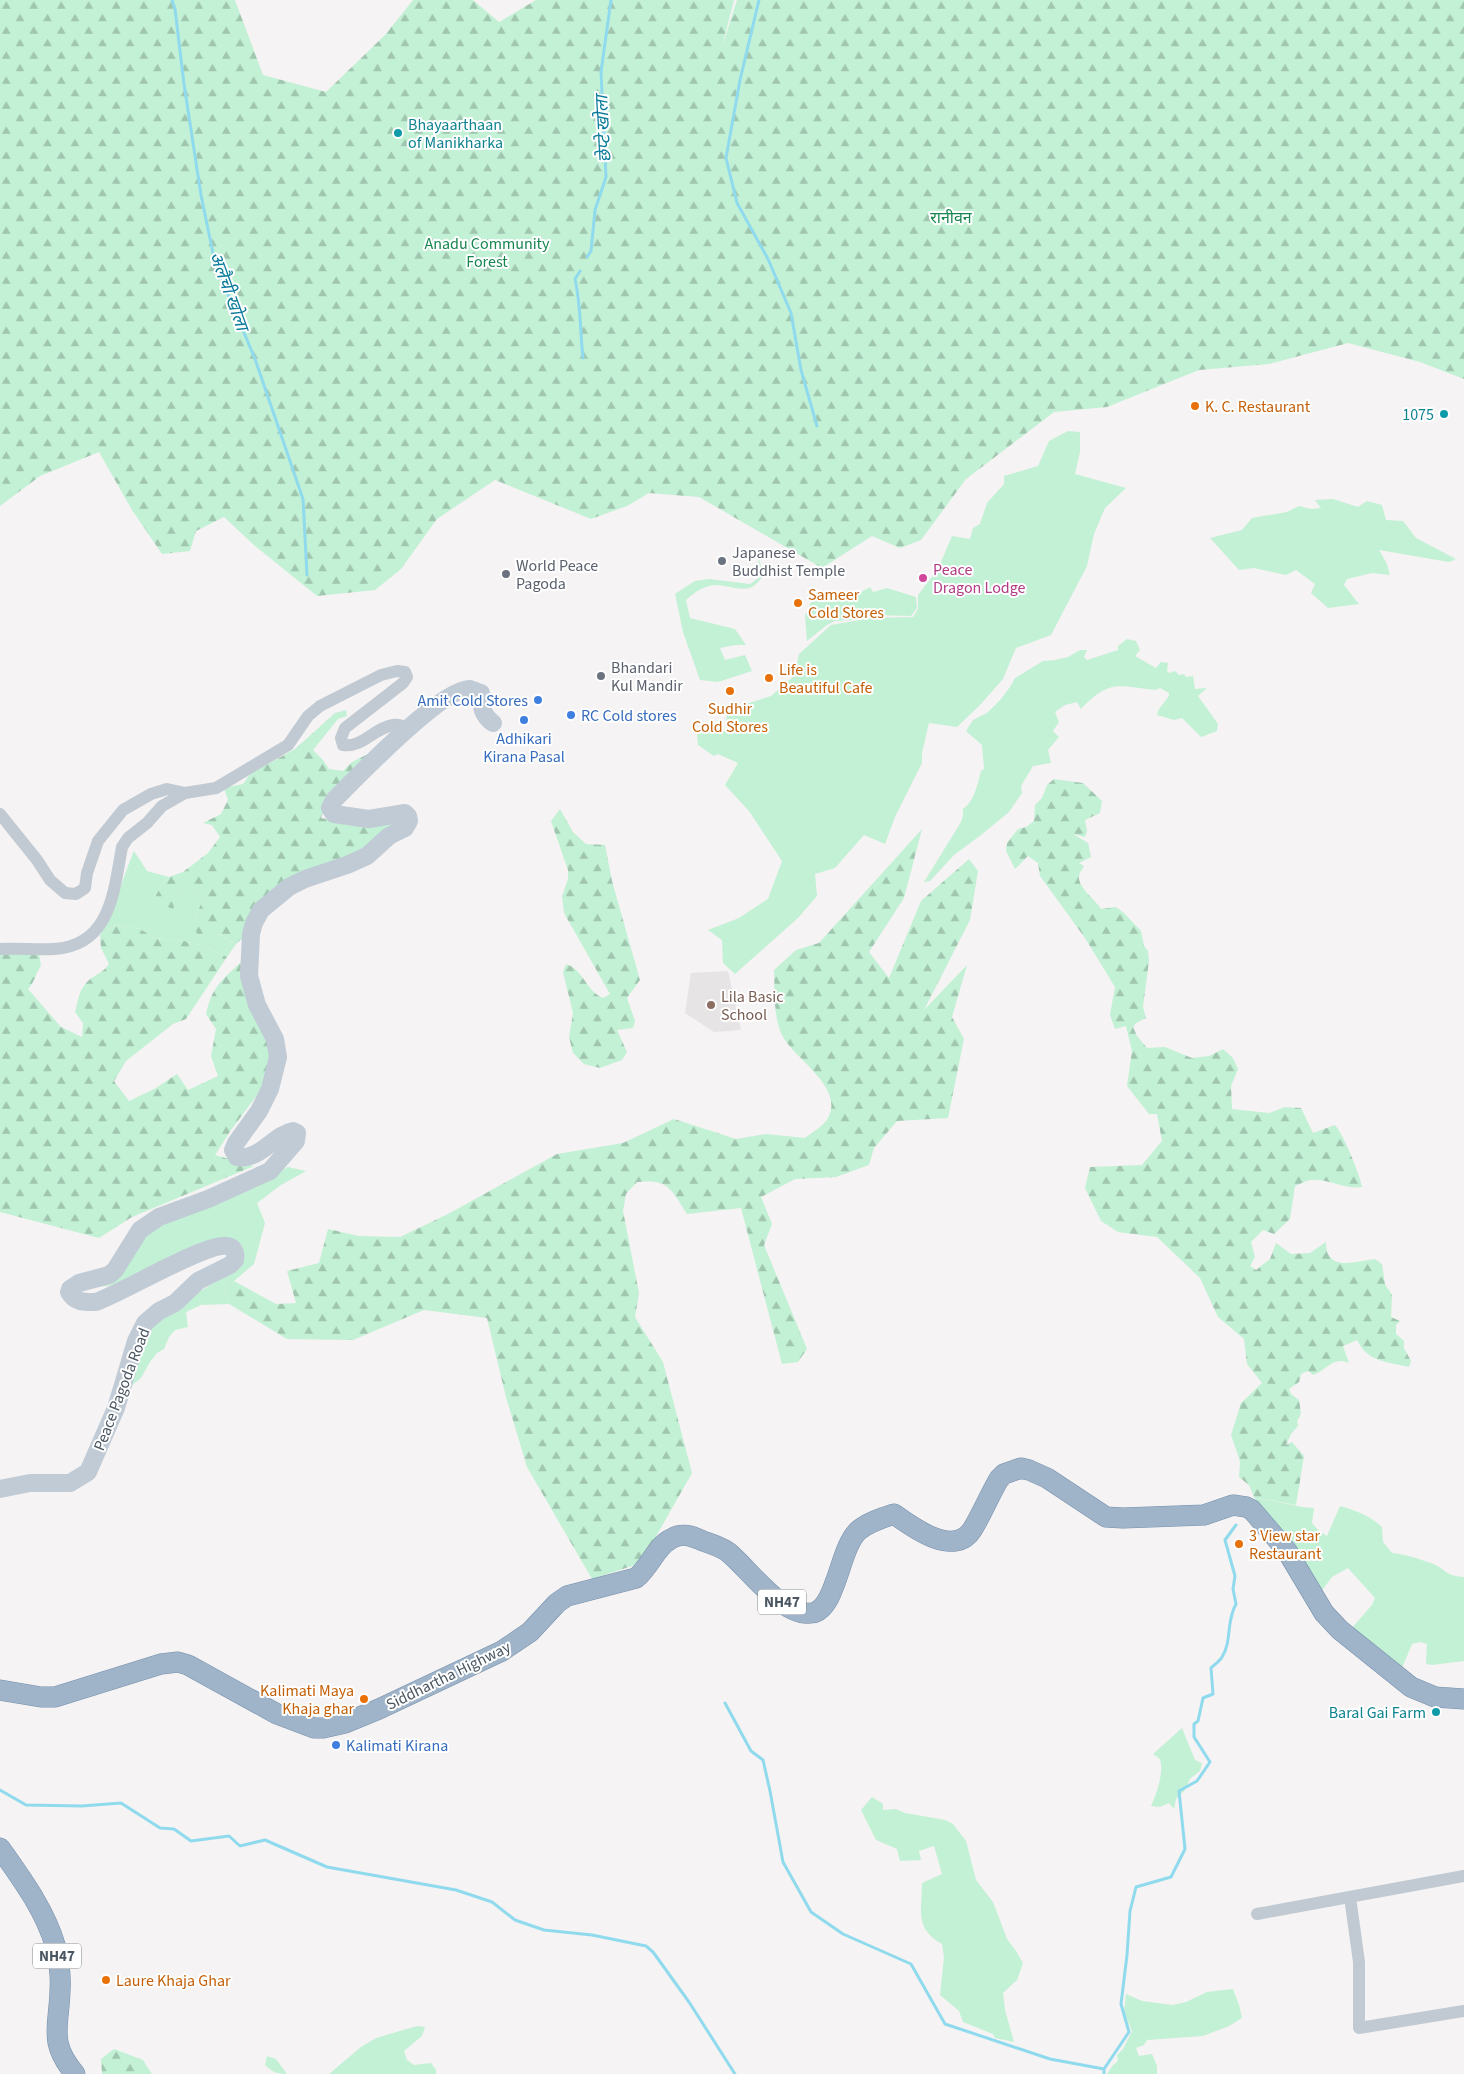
<svg xmlns="http://www.w3.org/2000/svg" width="1464" height="2074" font-family="'Source Sans 3','Noto Sans Devanagari',sans-serif">
	<style>
		.education { fill: #e6e4e5 }
		.green { fill: #c3f1d5 }
		.forest { fill: url(#forest-firs) }
		.lines { fill: none; stroke-linecap: round; stroke-linejoin: round }
		.stream { stroke: #90daee; stroke-width: 3 }
		.trunk-casing { stroke: #7690ad; stroke-width: 21 }
		.minor { stroke: #c1cad2; stroke-width: 12 }
		.secondary { stroke: #c1cbd6; stroke-width: 18 }
		.trunk { stroke: #9fb4c9; stroke-width: 20 }
		.culture-dot { fill: #0f9aa8; stroke: #fff; stroke-width: 2 }
		.food-dot { fill: #e8710a; stroke: #fff; stroke-width: 2 }
		.worship-dot { fill: #6b7280; stroke: #fff; stroke-width: 2 }
		.hotel-dot { fill: #d1479c; stroke: #fff; stroke-width: 2 }
		.shop-dot { fill: #3f7fe0; stroke: #fff; stroke-width: 2 }
		.education-dot { fill: #8d6e63; stroke: #fff; stroke-width: 2 }
		.labels { text-anchor: middle; stroke-width: 4; stroke-linejoin: round; paint-order: stroke }
		.shield { fill: #fff; stroke: #808990; stroke-width: 1 }
		.shield-label { font-size: 15px; font-weight: bold; fill: #4a5661 }
		.culture-label { font-size: 16px; fill: #0d838f; stroke: #fff; text-anchor: end }
		.park-label { font-size: 16px; fill: #17864f; stroke: #fff }
		.food-label { font-size: 16px; fill: #c56008; stroke: #fff; text-anchor: start }
		.worship-label { font-size: 16px; fill: #5b616d; stroke: #fff; text-anchor: start }
		.hotel-label { font-size: 16px; fill: #b23c85; stroke: #fff; text-anchor: start }
		.shop-label { font-size: 16px; fill: #366cbe; stroke: #fff; text-anchor: start }
		.education-label { font-size: 16px; fill: #785e54; stroke: #fff; text-anchor: start }
		.street-label { font-size: 16px; fill: #4a5661; stroke: #fff }
		.water-label { font-size: 18px; font-style: italic; fill: #0c7c9b; stroke: #fff }
	</style>
	<defs>
		<pattern id="forest-firs" width="22" height="20" patternUnits="userSpaceOnUse" patternTransform="scale(1.25)"><rect width="22" height="20" fill="#c3f1d5"/><path d="M5 1l3.5 6h-7zM16 11l3.5 6h-7z" fill="#a0c6b0"/></pattern>
	</defs>
	<rect width="100%" height="100%" fill="#f5f3f3"/>
	<path class="education" d="M728,971L741,1030L714,1032L685,1013L691,973Z"/>
	<path class="green" d="M1068,431L1080,432V452L1075,474L1126,488L1105,508L1094,534L1087,566L1051,635L1016,648L1003,679L980,705L957,727L929,723L922,753V763L895,817L885,844L864,835L835,868L815,874L817,896L798,918L735,974L723,963L722,940L708,930L739,918L768,899L782,861L749,811L725,785L738,763L718,754L714,756L698,745L697,734L726,731L727,710L771,696L794,676L799,654L831,625L871,618L913,617L918,609V595L938,569L952,536L970,539L973,528L980,524L987,503L1004,484V476L1038,466L1049,441Z
		M1333,499L1358,507L1367,501L1382,505L1386,520L1403,521L1416,538L1456,559L1449,562L1379,550L1387,564L1390,575L1372,573L1347,579L1344,585L1359,604L1328,608L1311,593L1315,584L1296,570L1286,575L1254,568L1239,570L1210,538L1242,530L1252,518L1287,512L1299,506L1311,509L1321,508L1315,500Z
		M758,556L764,576C760,579 756,585 752,587C738,593 724,582 709,586C700,588 693,594 686,600L690,618L735,629L746,645H736L720,648L725,660L745,655L752,671L718,682L700,680L683,632L675,594L695,581L709,579L750,584L760,577Z
		M870,587L873,592L887,588L916,597L917,608L911,616L868,615L851,620L835,621L827,625L807,641L805,616L812,600L821,599L825,592L854,596Z
		M1127,639L1136,641L1140,650L1135,656L1156,668L1161,662L1168,663L1167,671L1170,673L1175,671L1179,675L1184,674L1186,677L1193,676L1195,689L1207,688L1198,696L1218,724L1217,731L1201,737L1182,718L1174,720L1157,715L1159,709L1169,696V693L1160,688L1155,690C1117,686 1110,679 1081,709L1077,702L1065,705L1055,712L1059,722L1053,731L1059,737L1048,750L1051,763L1033,766L1021,786L1022,793L1009,812L981,835L954,855L930,881L924,882L961,822L963,815V809C974,802 978,783 981,771L984,769L982,745L966,731L973,720L987,713L1001,699L1010,687L1015,678L1043,661L1055,660L1068,657L1080,650H1087L1084,657L1087,660L1118,650V646Z
		M134,851L147,871L169,877L162,884L153,901L177,894L191,886L204,897L194,920L236,944L227,957L204,946L184,941L155,938L140,929L116,925L100,935C115,909 122,879 134,851Z
		M288,1167L306,1171L281,1185L257,1203L265,1223L254,1264L234,1281L224,1287L229,1304L201,1305L186,1312L188,1327L175,1330L169,1337L164,1349L157,1353L150,1362L141,1378L131,1386L146,1331L197,1293L219,1280L238,1249L108,1286L85,1288L146,1230L261,1181Z
		M1254,1497L1302,1507L1314,1508L1312,1523L1318,1530L1327,1536L1340,1506C1356,1511 1369,1515 1382,1527L1383,1542L1392,1553C1405,1554 1419,1559 1431,1563C1447,1569 1444,1576 1464,1577V1661L1432,1665L1426,1664L1427,1644L1420,1642L1412,1644L1402,1668L1350,1630L1372,1605L1375,1598L1348,1568L1332,1577L1320,1593L1268,1520Z
		M1182,1728L1195,1760L1202,1763L1200,1771L1190,1779L1185,1790L1176,1799L1174,1809L1169,1803L1160,1807L1151,1806C1157,1793 1164,1773 1160,1759L1153,1754Z
		M872,1797L883,1804V1810L896,1809L905,1813L945,1820L953,1824L966,1841L976,1880L993,1902L1007,1939L1016,1951L1023,1963L1017,1980L1003,1993L1005,2010L1014,2042L995,2038L993,2034L963,2022L959,2011L940,1995L944,1957L942,1944C914,1928 922,1910 922,1883L942,1874L934,1846L919,1851L921,1860L900,1861L897,1849L876,1840L861,1810Z
		M1233,1989L1239,2005L1242,2018L1229,2026L1203,2036L1147,2040L1144,2045L1136,2048L1139,2056L1152,2054L1157,2066V2074H1107L1113,2065L1118,2061L1117,2055L1123,2049L1132,2031L1124,2012L1126,1994L1142,2001L1173,2005L1186,2002L1207,1992Z
		M417,2026L425,2027L422,2036L404,2051L407,2060L414,2065L431,2063L436,2070V2074H329L361,2047L376,2038Z
		M267,2056L276,2059L287,2074C276,2074 273,2072 265,2065Z"/>
	<path class="forest" d="M0,0H235L263,75L326,92L385,35L413,0H473L499,22L536,0H734L722,47L737,0H1464V379L1420,362L1348,343L1269,364L1199,370L1107,407L1054,412L966,479L921,540L900,548L872,536L822,568L699,497L649,493L627,506L591,519L495,480L437,519L401,569L375,590L317,596L255,546L224,517L196,531L190,551L162,554L132,510L99,452L40,476L0,506Z
		M346,710L347,716L338,719L313,750L323,760L329,769L343,771L352,762L378,749L325,807L321,818L334,820L395,817V826L357,857L313,872L236,944L219,934L197,935L194,920L204,897L191,886L177,894L173,909L153,901L162,884L169,877L183,872L208,853L220,837L212,825L203,823L221,814L228,800L224,788L243,784L250,774L295,749L335,713Z
		M1054,779L1083,783L1102,801L1100,813L1085,820L1087,831L1085,837L1073,834L1088,843L1091,857L1079,863L1084,866C1083,869 1081,870 1080,873C1074,885 1095,899 1101,909L1116,907L1124,913L1141,931L1144,946L1148,951L1149,961L1143,1007L1146,1018L1136,1023L1133,1027L1137,1036L1147,1048L1165,1047L1192,1058L1209,1056L1223,1049L1233,1058L1238,1069L1231,1086L1232,1109L1269,1113L1285,1107L1301,1108L1313,1133L1335,1125C1343,1133 1360,1175 1362,1187C1345,1190 1328,1178 1310,1180C1305,1181 1300,1184 1295,1186L1290,1219L1274,1234L1263,1230L1251,1242L1255,1257L1250,1266L1256,1270L1270,1259L1276,1243L1291,1254L1310,1253L1326,1242C1326,1273 1355,1261 1375,1259L1382,1264L1385,1284L1392,1295L1391,1317L1400,1321L1396,1325V1334L1404,1341V1348L1411,1361L1409,1367C1388,1362 1367,1362 1357,1340L1343,1346L1349,1363C1332,1356 1328,1370 1313,1375L1308,1371L1301,1374L1299,1382L1289,1389L1291,1394L1299,1400L1301,1414L1297,1421L1298,1426L1291,1434L1286,1445L1292,1442L1304,1456L1296,1505L1254,1497L1249,1485L1239,1477L1240,1461L1231,1435L1241,1403L1262,1383L1247,1364L1244,1339L1218,1317L1200,1278L1157,1237L1118,1232L1101,1221L1085,1188L1090,1167L1142,1165L1162,1141L1157,1114H1149L1127,1086L1132,1051L1126,1026L1115,1029L1110,1015L1115,987L1085,938L1040,876L1038,863L1028,856L1015,869L1006,851L1007,843L1018,829L1026,827L1034,821L1035,805L1042,798L1047,785Z
		M560,809L573,832L586,844L605,845L612,881L640,980L627,998L635,1021L633,1028L617,1030L627,1052L622,1060L600,1068L584,1064L573,1053L569,1037L573,1013L563,972L566,964C583,969 586,991 603,998L610,994L564,913L562,896L568,879V870L551,821Z
		M922,829L904,898L869,952L889,978L921,901L969,859L978,871L970,920L924,1010L967,965L952,1017L964,1039L948,1118L897,1121L874,1148L869,1165L836,1177L795,1179L761,1197L772,1224L764,1245L807,1349L798,1362L782,1364L741,1208L687,1214C671,1189 669,1179 637,1182L626,1194L623,1211L639,1293L635,1317L663,1362L692,1473L641,1563L592,1579L527,1467L506,1397L487,1318L424,1310L353,1340L287,1339L229,1304L224,1287L234,1281L276,1304L296,1303L287,1271L319,1263L328,1229L359,1236L400,1237L448,1214L557,1154L623,1143L674,1119L736,1139L766,1134L805,1138C811,1133 824,1126 828,1118C845,1087 793,1058 782,1035C773,1016 775,991 774,970L796,950L819,943Z
		M116,925L140,929L155,938L184,941L204,946L227,957L186,1019L173,1024L126,1061L114,1081L129,1101L156,1088L177,1074L188,1090L218,1076L211,1056L216,1029L206,1014C212,987 221,981 241,962L261,1027L274,1054L263,1087L231,1130L215,1155L254,1166L132,1217L99,1238L0,1212V953L39,954L41,966C35,974 35,982 28,989L61,1027L82,1037L83,1023L75,1012C78,1001 79,990 87,982C94,975 103,973 109,964L101,948L100,935Z
		M114,2049L143,2060L152,2074H102L101,2059Z"/>
	<g class="lines">
		<path class="stream" d="M172,0L175,9L184,84L201,195L215,263L255,359L303,499L307,575
			M759,0L740,80L726,158L737,203L768,259L791,313L801,370L817,426
			M587,257L591,251L595,210L606,177L601,72L611,0
			M580,271L575,279C581,306 580,332 583,358
			M725,1703L751,1751L763,1760L770,1791L783,1862L811,1912L843,1934L911,1964L945,2024L1050,2059L1104,2069
			M0,1790L26,1805L82,1806L121,1803L160,1828L174,1829L191,1841L229,1836L240,1846L265,1840L327,1867L456,1890L492,1902L515,1920L544,1930L592,1935L646,1946L653,1952L689,2002L735,2074
			M1104,2074V2069L1129,2032L1121,2004L1127,1955L1130,1911L1136,1887L1171,1877L1185,1849L1179,1791L1197,1781L1210,1762L1194,1737V1724L1198,1721L1203,1698L1213,1694L1211,1668C1214,1665 1220,1661 1222,1657C1232,1642 1226,1621 1236,1604L1233,1589L1235,1576L1225,1540L1236,1525"/>
		<defs>
			<path id="trunk" d="M0,1690L41,1697H55L161,1664L178,1662L188,1665L277,1714L314,1728H323L345,1723L379,1709L502,1651L530,1632L557,1603L567,1596L636,1578C650,1567 656,1546 671,1539C682,1532 692,1536 703,1541C711,1544 721,1547 728,1552C748,1568 783,1618 812,1613C837,1609 839,1547 859,1530C869,1522 882,1518 894,1514C912,1527 954,1558 972,1530C982,1514 989,1496 999,1479L1004,1474L1021,1468L1029,1470L1047,1478L1106,1517L1123,1518L1204,1515L1233,1505L1246,1507L1252,1510L1287,1551L1324,1613L1340,1630L1411,1687L1435,1697L1464,1699
				M0,1848C21,1878 45,1910 55,1945C59,1960 61,1976 60,1991C59,2027 48,2042 75,2074"/>
		</defs>
		<use href="#trunk" class="trunk-casing"/>
		<path class="minor" d="M0,814L37,860L50,880L65,893L76,894L85,888L87,873L98,841L123,810L151,794L167,789L185,793L216,788L288,745L308,716L320,706L381,675L397,671L405,672L407,677L403,683L345,728L341,738L343,745C362,748 374,728 393,725C398,724 404,726 409,728
			M0,949C18,948 36,950 54,949C111,946 114,890 122,847L128,838L147,823L162,806L185,793
			M1350,1897L1359,1962V2028L1464,2011
			M1257,1914L1464,1876"/>
		<path class="secondary" d="M0,1489L30,1483H70L88,1472L116,1408L136,1341L145,1323L159,1311L175,1303L198,1281L230,1265L235,1260C236,1254 235,1247 227,1246C207,1242 122,1293 96,1302C85,1302 75,1303 69,1292L70,1289L79,1283L109,1275L115,1270L140,1230L159,1217L208,1199L270,1171L296,1141L297,1133L293,1131C273,1135 260,1161 237,1157L233,1150L236,1143L259,1111L270,1089L278,1057L275,1039L257,1005L249,976L251,934L254,923L261,910L289,887L305,879L347,865L367,856L389,836L405,828L409,821L408,816L405,813L369,819L334,814L330,808L334,800C356,778 443,687 470,689C473,690 477,692 481,693C481,707 482,715 493,723"/>
		<use href="#trunk" class="trunk"/>
	</g>
	<g class="culture-dot">
		<circle cx="398" cy="133" r="5"/>
		<circle cx="1444" cy="414" r="5"/>
		<circle cx="1436" cy="1712" r="5"/>
	</g>
	<g class="food-dot">
		<circle cx="1195" cy="406" r="5"/>
		<circle cx="798" cy="603" r="5"/>
		<circle cx="769" cy="678" r="5"/>
		<circle cx="730" cy="691" r="5"/>
		<circle cx="1239" cy="1544" r="5"/>
		<circle cx="364" cy="1699" r="5"/>
		<circle cx="106" cy="1980" r="5"/>
	</g>
	<g class="worship-dot">
		<circle cx="722" cy="561" r="5"/>
		<circle cx="506" cy="574" r="5"/>
		<circle cx="601" cy="676" r="5"/>
	</g>
	<circle class="hotel-dot" cx="923" cy="578" r="5"/>
	<g class="shop-dot">
		<circle cx="538" cy="700" r="5"/>
		<circle cx="571" cy="715" r="5"/>
		<circle cx="524" cy="720" r="5"/>
		<circle cx="336" cy="1745" r="5"/>
	</g>
	<circle class="education-dot" cx="711" cy="1005" r="5"/>
	<g class="labels">
		<g class="shield">
			<rect x="758" y="1589.5" width="48" height="25" rx="4"/>
			<rect x="33" y="1943.5" width="48" height="25" rx="4"/>
		</g>
		<g class="shield-label">
			<text x="782" y="1607">NH47</text>
			<text x="57" y="1961">NH47</text>
		</g>
		<g class="culture-label">
			<text x="408" y="130" text-anchor="start">Bhayaarthaan<tspan x="408" dy="18">of Manikharka</tspan></text>
			<text x="1434" y="420">1075</text>
			<text x="1426" y="1718">Baral Gai Farm</text>
		</g>
		<g class="park-label">
			<text x="951" y="223">रानीवन</text>
			<text x="487" y="249">Anadu Community<tspan x="487" dy="18">Forest</tspan></text>
		</g>
		<g class="food-label">
			<text x="1205" y="412">K. C. Restaurant</text>
			<text x="808" y="600">Sameer<tspan x="808" dy="18">Cold Stores</tspan></text>
			<text x="779" y="675">Life is<tspan x="779" dy="18">Beautiful Cafe</tspan></text>
			<text x="730" y="714" text-anchor="middle">Sudhir<tspan x="730" dy="18">Cold Stores</tspan></text>
			<text x="1249" y="1541">3 View star<tspan x="1249" dy="18">Restaurant</tspan></text>
			<text x="354" y="1696" text-anchor="end">Kalimati Maya<tspan x="354" dy="18">Khaja ghar</tspan></text>
			<text x="116" y="1986">Laure Khaja Ghar</text>
		</g>
		<g class="worship-label">
			<text x="732" y="558">Japanese<tspan x="732" dy="18">Buddhist Temple</tspan></text>
			<text x="516" y="571">World Peace<tspan x="516" dy="18">Pagoda</tspan></text>
			<text x="611" y="673">Bhandari<tspan x="611" dy="18">Kul Mandir</tspan></text>
		</g>
		<g class="hotel-label">
			<text x="933" y="575">Peace<tspan x="933" dy="18">Dragon Lodge</tspan></text>
		</g>
		<g class="shop-label">
			<text x="528" y="706" text-anchor="end">Amit Cold Stores</text>
			<text x="581" y="721">RC Cold stores</text>
			<text x="524" y="744" text-anchor="middle">Adhikari<tspan x="524" dy="18">Kirana Pasal</tspan></text>
			<text x="346" y="1751">Kalimati Kirana</text>
		</g>
		<g class="education-label">
			<text x="721" y="1002">Lila Basic<tspan x="721" dy="18">School</tspan></text>
		</g>
		<g class="street-label">
			<text transform="translate(121 1389) rotate(-69)" y="6">Peace Pagoda Road</text>
			<text transform="translate(448 1675) rotate(-26)" y="6">Siddhartha Highway</text>
		</g>
		<g class="water-label">
			<text transform="translate(603 129) rotate(-93)" y="6">छेप्टे खोला</text>
			<text transform="translate(229 291) rotate(70)" y="6">अलैची खोला</text>
		</g>
	</g>
</svg>
